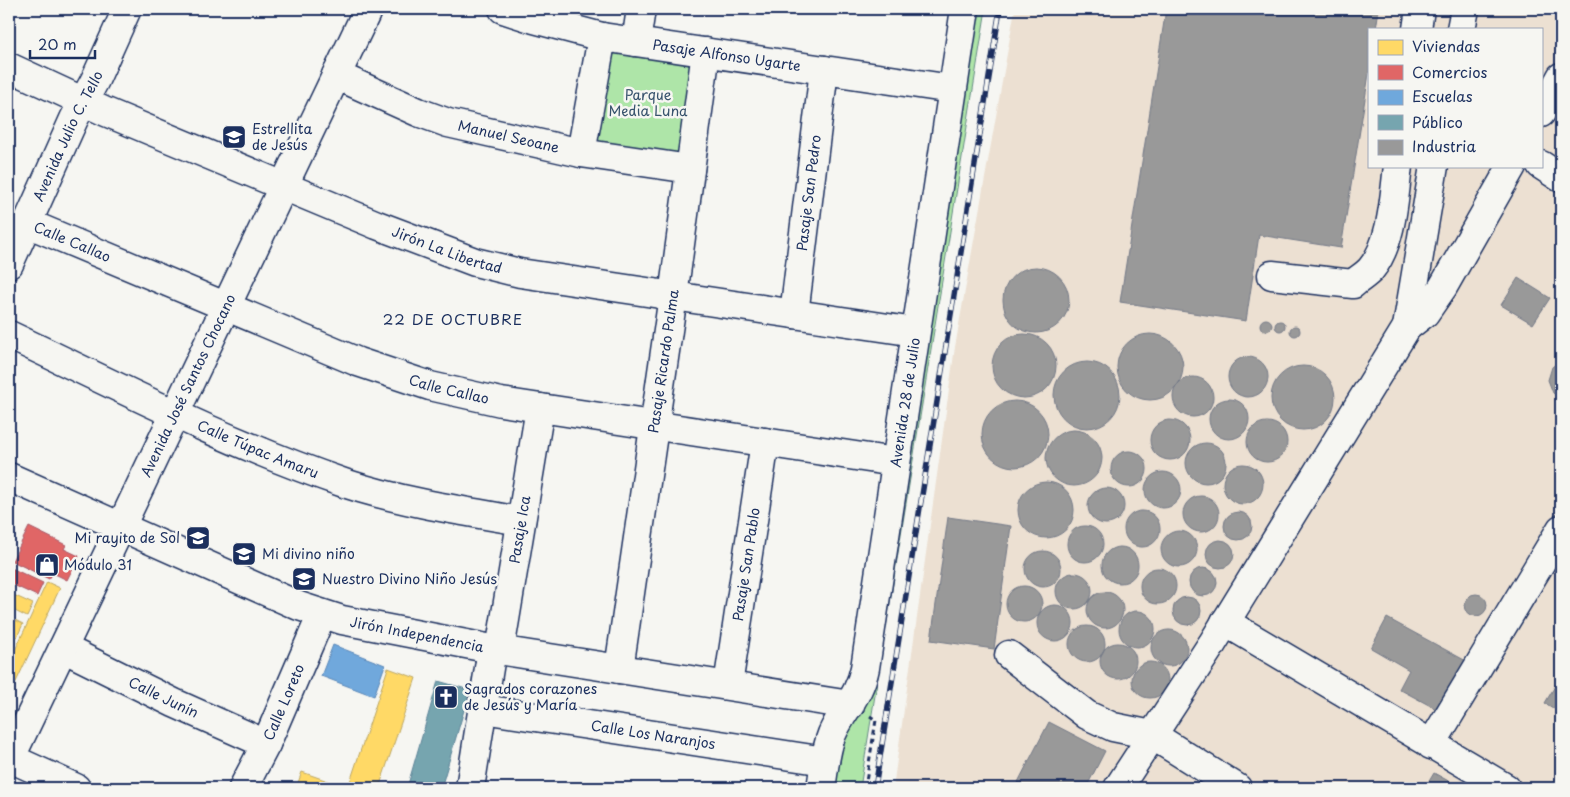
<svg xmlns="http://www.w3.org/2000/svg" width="1570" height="797" font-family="'Playpen Sans',sans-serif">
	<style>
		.built { fill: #ece0d2; fill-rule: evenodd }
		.green { fill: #aee5a8; stroke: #648a83 }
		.homes { fill: #ffd966; stroke: #bba664 }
		.shops { fill: #e06666; stroke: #a55664 }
		.schools { fill: #6fa8dc; stroke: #5684b6 }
		.public { fill: #76a5af; stroke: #5b8297 }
		.industry { fill: #999; stroke: #737987 }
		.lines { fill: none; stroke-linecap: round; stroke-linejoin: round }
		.minor-casing { stroke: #1b2f5e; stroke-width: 31 }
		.path { stroke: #1b2f5e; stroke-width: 3; stroke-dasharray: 5 4; stroke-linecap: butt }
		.minor { stroke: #f6f6f2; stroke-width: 28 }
		.rail-casing { stroke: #1b2f5e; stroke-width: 5.5 }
		.rail { stroke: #f6f6f2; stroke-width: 4; stroke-dasharray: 11; stroke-linecap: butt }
		.labels { text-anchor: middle; stroke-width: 5; stroke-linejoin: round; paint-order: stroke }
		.street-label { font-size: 14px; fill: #1b2f5e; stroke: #f6f6f2 }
		.park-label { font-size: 14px; fill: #38536d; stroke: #f6f6f2 }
		.poi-label { font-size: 14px; fill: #1b2f5e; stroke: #f6f6f2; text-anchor: start }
		.neighbourhood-label { font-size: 15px; letter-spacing: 1px; fill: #1b2f5e; stroke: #f6f6f2 }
	</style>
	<rect width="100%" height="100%" fill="#f6f6f2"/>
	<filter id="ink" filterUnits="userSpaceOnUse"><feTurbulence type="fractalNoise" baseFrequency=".02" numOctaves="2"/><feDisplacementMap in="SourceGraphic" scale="10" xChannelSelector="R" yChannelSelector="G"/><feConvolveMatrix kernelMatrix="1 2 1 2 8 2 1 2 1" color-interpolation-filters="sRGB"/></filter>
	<g filter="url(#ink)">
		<path class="built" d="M1015,9H1561V788H893L955,347ZM1369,29H1541V166H1369Z"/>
		<path class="green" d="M973,9H986L860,788H827L858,694Z
			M612,49L701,62L685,161L595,145Z"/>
		<path class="homes" d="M47,582L60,588L9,697V663Z
			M9,593L33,604L27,617L9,608Z
			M9,617L23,624L17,637L9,633Z
			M388,668L416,678L379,788H348Z
			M302,772L348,788H350H296Z"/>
		<path class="shops" d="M29,527L66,545L64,549L79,556L67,580L53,573L49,579L12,561Z
			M9,567L43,583L37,596L9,583Z"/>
		<path class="schools" d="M333,645L385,665L374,696L321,676Z"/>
		<path class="public" d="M438,681L470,690L441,788H407Z"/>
		<path class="industry" d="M1166,9H1379L1376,29H1369V74L1341,248L1259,235L1246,321L1120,302Z
			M1003 300a33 33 0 1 1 66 0a33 33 0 1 1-66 0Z
			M1518,278L1550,298L1533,324L1501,305Z
			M1260 325a6 6 0 1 1 12 0a6 6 0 1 1-12 0Z
			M1275 326a5 5 0 1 1 10 0a5 5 0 1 1-10 0Z
			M1290 331a5 5 0 1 1 10 0a5 5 0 1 1-10 0Z
			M992 366a32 32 0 1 1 64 0a32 32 0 1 1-64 0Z
			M1117 367a33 33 0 1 1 66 0a33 33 0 1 1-66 0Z
			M1228 377a20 20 0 1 1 40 0a20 20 0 1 1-40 0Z
			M1561,360V398L1553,393L1548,380L1552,367Z
			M1054 395a33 33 0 1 1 66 0a33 33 0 1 1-66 0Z
			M1271 398a32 32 0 1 1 64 0a32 32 0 1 1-64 0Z
			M1173 397a20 20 0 1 1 40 0a20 20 0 1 1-40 0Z
			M1209 419a20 20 0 1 1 40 0a20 20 0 1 1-40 0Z
			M982 434a33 33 0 1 1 66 0a33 33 0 1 1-66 0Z
			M1150 440a20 20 0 1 1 40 0a20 20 0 1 1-40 0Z
			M1247 442a20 20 0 1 1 40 0a20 20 0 1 1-40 0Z
			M1046 458a28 28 0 1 1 56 0a28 28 0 1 1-56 0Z
			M1186 463a20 20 0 1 1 40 0a20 20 0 1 1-40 0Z
			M1111 469a18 18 0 1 1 36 0a18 18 0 1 1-36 0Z
			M1223 484a20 20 0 1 1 40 0a20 20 0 1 1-40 0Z
			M1145 490a18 18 0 1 1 36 0a18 18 0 1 1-36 0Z
			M1018 510a28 28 0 1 1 56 0a28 28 0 1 1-56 0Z
			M1088 506a18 18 0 1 1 36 0a18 18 0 1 1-36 0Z
			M1183 514a18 18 0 1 1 36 0a18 18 0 1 1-36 0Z
			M1124 529a18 18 0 1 1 36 0a18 18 0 1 1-36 0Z
			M1224 526a14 14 0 1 1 28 0a14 14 0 1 1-28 0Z
			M948,517L1011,526L994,649L931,640Z
			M1067 544a18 18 0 1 1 36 0a18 18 0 1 1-36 0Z
			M1161 549a18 18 0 1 1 36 0a18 18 0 1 1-36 0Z
			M1206 554a14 14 0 1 1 28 0a14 14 0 1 1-28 0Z
			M1102 565a18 18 0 1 1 36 0a18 18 0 1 1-36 0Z
			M1025 569a18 18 0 1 1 36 0a18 18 0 1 1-36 0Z
			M1189 582a14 14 0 1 1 28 0a14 14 0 1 1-28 0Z
			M1140 586a18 18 0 1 1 36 0a18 18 0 1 1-36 0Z
			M1056 591a18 18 0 1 1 36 0a18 18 0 1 1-36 0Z
			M1006 604a18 18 0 1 1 36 0a18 18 0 1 1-36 0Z
			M1087 610a18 18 0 1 1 36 0a18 18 0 1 1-36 0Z
			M1465 605a11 11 0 1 1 22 0a11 11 0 1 1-22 0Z
			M1173 611a14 14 0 1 1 28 0a14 14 0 1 1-28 0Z
			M1037 623a18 18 0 1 1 36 0a18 18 0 1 1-36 0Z
			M1119 629a18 18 0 1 1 36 0a18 18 0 1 1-36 0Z
			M1387,618L1468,662L1440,711L1399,689L1409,670L1371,648Z
			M1069 644a18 18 0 1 1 36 0a18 18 0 1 1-36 0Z
			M1151 648a18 18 0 1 1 36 0a18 18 0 1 1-36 0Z
			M1100 661a18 18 0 1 1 36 0a18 18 0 1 1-36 0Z
			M1132 680a18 18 0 1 1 36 0a18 18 0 1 1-36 0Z
			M1561,676V713L1545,703Z
			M1049,722L1105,751L1086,788H1015Z
			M1434,773L1461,788H1425Z"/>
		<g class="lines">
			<defs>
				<g id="minor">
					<path id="s1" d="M503,9L534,19L602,37L952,89"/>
					<path d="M1417,29L1420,9"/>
					<path d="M1461,29L1465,9"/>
					<path d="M636,42L641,9"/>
					<path id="s2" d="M9,67L106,112L377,225L475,262L520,273L915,332"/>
					<path id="s3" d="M336,75L418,112L448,123L581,153L690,169"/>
					<path d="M1541,113L1561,77"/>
					<path d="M581,153L602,37"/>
					<path d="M1541,165L1561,178"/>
					<path id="s4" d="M27,223L358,362L430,386L501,402L895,462"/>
					<path id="s5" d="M9,264L74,119L95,80L127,9"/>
					<path d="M1272,275L1353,284C1358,279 1366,275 1371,269C1392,244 1394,198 1398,166"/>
					<path id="s6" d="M794,314L824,70"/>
					<path d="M1407,327L1434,166"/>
					<path id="s7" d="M9,335C119,387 229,444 344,483C402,502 462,511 521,521"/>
					<path id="s8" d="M9,477L299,606L342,620L492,649L850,705"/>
					<path d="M1225,622L1506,788"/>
					<path id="s9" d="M63,648L174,703L266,744"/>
					<path id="s10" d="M500,650L540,408"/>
					<path d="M1009,655L1087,715L1113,727L1152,735L1237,788"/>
					<path id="s11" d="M619,669L673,296L706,52"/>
					<path id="s12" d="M728,685L765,442"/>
					<path id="s13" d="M483,709L825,761"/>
					<path d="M1431,745L1561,529"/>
					<path d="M10,758L76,788"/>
					<path id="s14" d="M9,761L368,9"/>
					<path id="s15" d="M243,788L266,744L322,614"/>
					<path d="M470,788L492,649"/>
					<path id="s16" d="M821,788C824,771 825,751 832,734C843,709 859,697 865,668L965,9"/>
					<path d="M1118,788L1212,644L1407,327L1425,313L1443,287L1512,166"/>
				</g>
			</defs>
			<use href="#minor" class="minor-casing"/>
			<path class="path" d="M865,788L876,720L870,716"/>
			<use href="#minor" class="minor"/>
			<defs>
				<path id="rail" d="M875,788L1000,9"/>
			</defs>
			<use href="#rail" class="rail-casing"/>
			<use href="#rail" class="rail"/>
		</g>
	</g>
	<defs>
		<symbol id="school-square" viewBox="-11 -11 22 22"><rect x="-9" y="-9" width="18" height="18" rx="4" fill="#1b2f5e" stroke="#f6f6f2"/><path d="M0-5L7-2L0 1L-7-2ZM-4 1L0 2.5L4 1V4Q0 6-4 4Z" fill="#fff"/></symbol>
		<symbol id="shop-square" viewBox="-11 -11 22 22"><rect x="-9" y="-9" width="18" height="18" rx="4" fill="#1b2f5e" stroke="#f6f6f2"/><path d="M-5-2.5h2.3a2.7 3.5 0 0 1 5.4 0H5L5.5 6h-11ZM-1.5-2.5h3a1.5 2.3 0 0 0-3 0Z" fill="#fff"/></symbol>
		<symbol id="church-square" viewBox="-11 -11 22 22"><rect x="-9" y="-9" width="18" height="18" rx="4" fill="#1b2f5e" stroke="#f6f6f2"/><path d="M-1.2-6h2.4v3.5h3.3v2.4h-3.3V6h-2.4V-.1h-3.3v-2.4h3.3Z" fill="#fff"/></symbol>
	</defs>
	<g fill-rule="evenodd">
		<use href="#school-square" x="220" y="123" width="28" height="28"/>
		<use href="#school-square" x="184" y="524" width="28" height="28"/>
		<use href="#school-square" x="230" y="540" width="28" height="28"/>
		<use href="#shop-square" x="33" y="551" width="28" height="28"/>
		<use href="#school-square" x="290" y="565" width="28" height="28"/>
		<use href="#church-square" x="432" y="683" width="28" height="28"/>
	</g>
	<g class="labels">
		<g class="street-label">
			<text dy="5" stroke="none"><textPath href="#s1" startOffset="229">Pasaje Alfonso Ugarte</textPath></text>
			<text dy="5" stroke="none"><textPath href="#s5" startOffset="141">Avenida Julio C. Tello</textPath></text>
			<text dy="5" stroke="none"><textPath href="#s3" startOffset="184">Manuel Seoane</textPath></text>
			<text dy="5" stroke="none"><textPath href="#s6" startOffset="122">Pasaje San Pedro</textPath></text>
			<text dy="5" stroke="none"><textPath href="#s4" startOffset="49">Calle Callao</textPath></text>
			<text dy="5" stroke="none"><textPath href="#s2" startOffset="475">Jirón La Libertad</textPath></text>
			<text dy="5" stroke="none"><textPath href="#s11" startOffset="311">Pasaje Ricardo Palma</textPath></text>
			<text dy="5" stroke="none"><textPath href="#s14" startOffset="416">Avenida José Santos Chocano</textPath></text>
			<text dy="5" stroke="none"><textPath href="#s4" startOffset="454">Calle Callao</textPath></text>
			<text dy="5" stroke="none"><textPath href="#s16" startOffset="398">Avenida 28 de Julio</textPath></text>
			<text dy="5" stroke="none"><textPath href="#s7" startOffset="274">Calle Túpac Amaru</textPath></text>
			<text dy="5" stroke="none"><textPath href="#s10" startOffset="122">Pasaje Ica</textPath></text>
			<text dy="5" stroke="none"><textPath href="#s12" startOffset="122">Pasaje San Pablo</textPath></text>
			<text dy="5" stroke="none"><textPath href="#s8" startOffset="439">Jirón Independencia</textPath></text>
			<text dy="5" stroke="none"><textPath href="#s9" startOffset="112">Calle Junín</textPath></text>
			<text dy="5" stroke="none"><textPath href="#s15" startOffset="95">Calle Loreto</textPath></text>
			<text dy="5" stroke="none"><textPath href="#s13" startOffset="172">Calle Los Naranjos</textPath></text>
		</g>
		<g class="park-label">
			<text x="648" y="100">Parque<tspan x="648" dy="16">Media Luna</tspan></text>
		</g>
		<g class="poi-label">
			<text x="252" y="134">Estrellita<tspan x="252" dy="16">de Jesús</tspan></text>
			<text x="180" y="543" text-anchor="end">Mi rayito de Sol</text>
			<text x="262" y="559">Mi divino niño</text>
			<text x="64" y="570">Módulo 31</text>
			<text x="322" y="584">Nuestro Divino Niño Jesús</text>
			<text x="464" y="694">Sagrados corazones<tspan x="464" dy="16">de Jesús y María</tspan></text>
		</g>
		<g class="neighbourhood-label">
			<text x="453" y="325">22 DE OCTUBRE</text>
		</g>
	</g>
	<rect width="1570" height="797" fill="none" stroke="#f6f6f2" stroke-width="30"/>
	<rect x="15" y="15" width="1540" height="767" fill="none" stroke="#1b2f5e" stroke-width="2" filter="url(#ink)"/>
	<rect x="1368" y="28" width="175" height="140" fill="#f6f6f2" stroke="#9ea6b7"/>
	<rect x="1378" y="40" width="25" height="15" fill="#ffd966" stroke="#9ea6b7"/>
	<text x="1412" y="52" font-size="15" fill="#1b2f5e">Viviendas</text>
	<rect x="1378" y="65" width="25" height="15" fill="#e06666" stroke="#9ea6b7"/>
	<text x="1412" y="78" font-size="15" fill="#1b2f5e">Comercios</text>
	<rect x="1378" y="90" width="25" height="15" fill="#6fa8dc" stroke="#9ea6b7"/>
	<text x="1412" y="102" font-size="15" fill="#1b2f5e">Escuelas</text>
	<rect x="1378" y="115" width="25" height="15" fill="#76a5af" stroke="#9ea6b7"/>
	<text x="1412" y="128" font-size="15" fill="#1b2f5e">Público</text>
	<rect x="1378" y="140" width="25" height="15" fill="#999999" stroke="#9ea6b7"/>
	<text x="1412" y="152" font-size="15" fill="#1b2f5e">Industria</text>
	<path d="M30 50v8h65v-8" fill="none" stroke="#1b2f5e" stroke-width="2.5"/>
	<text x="38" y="50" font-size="15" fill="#1b2f5e" stroke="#f6f6f2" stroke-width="4" paint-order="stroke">20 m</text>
</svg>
